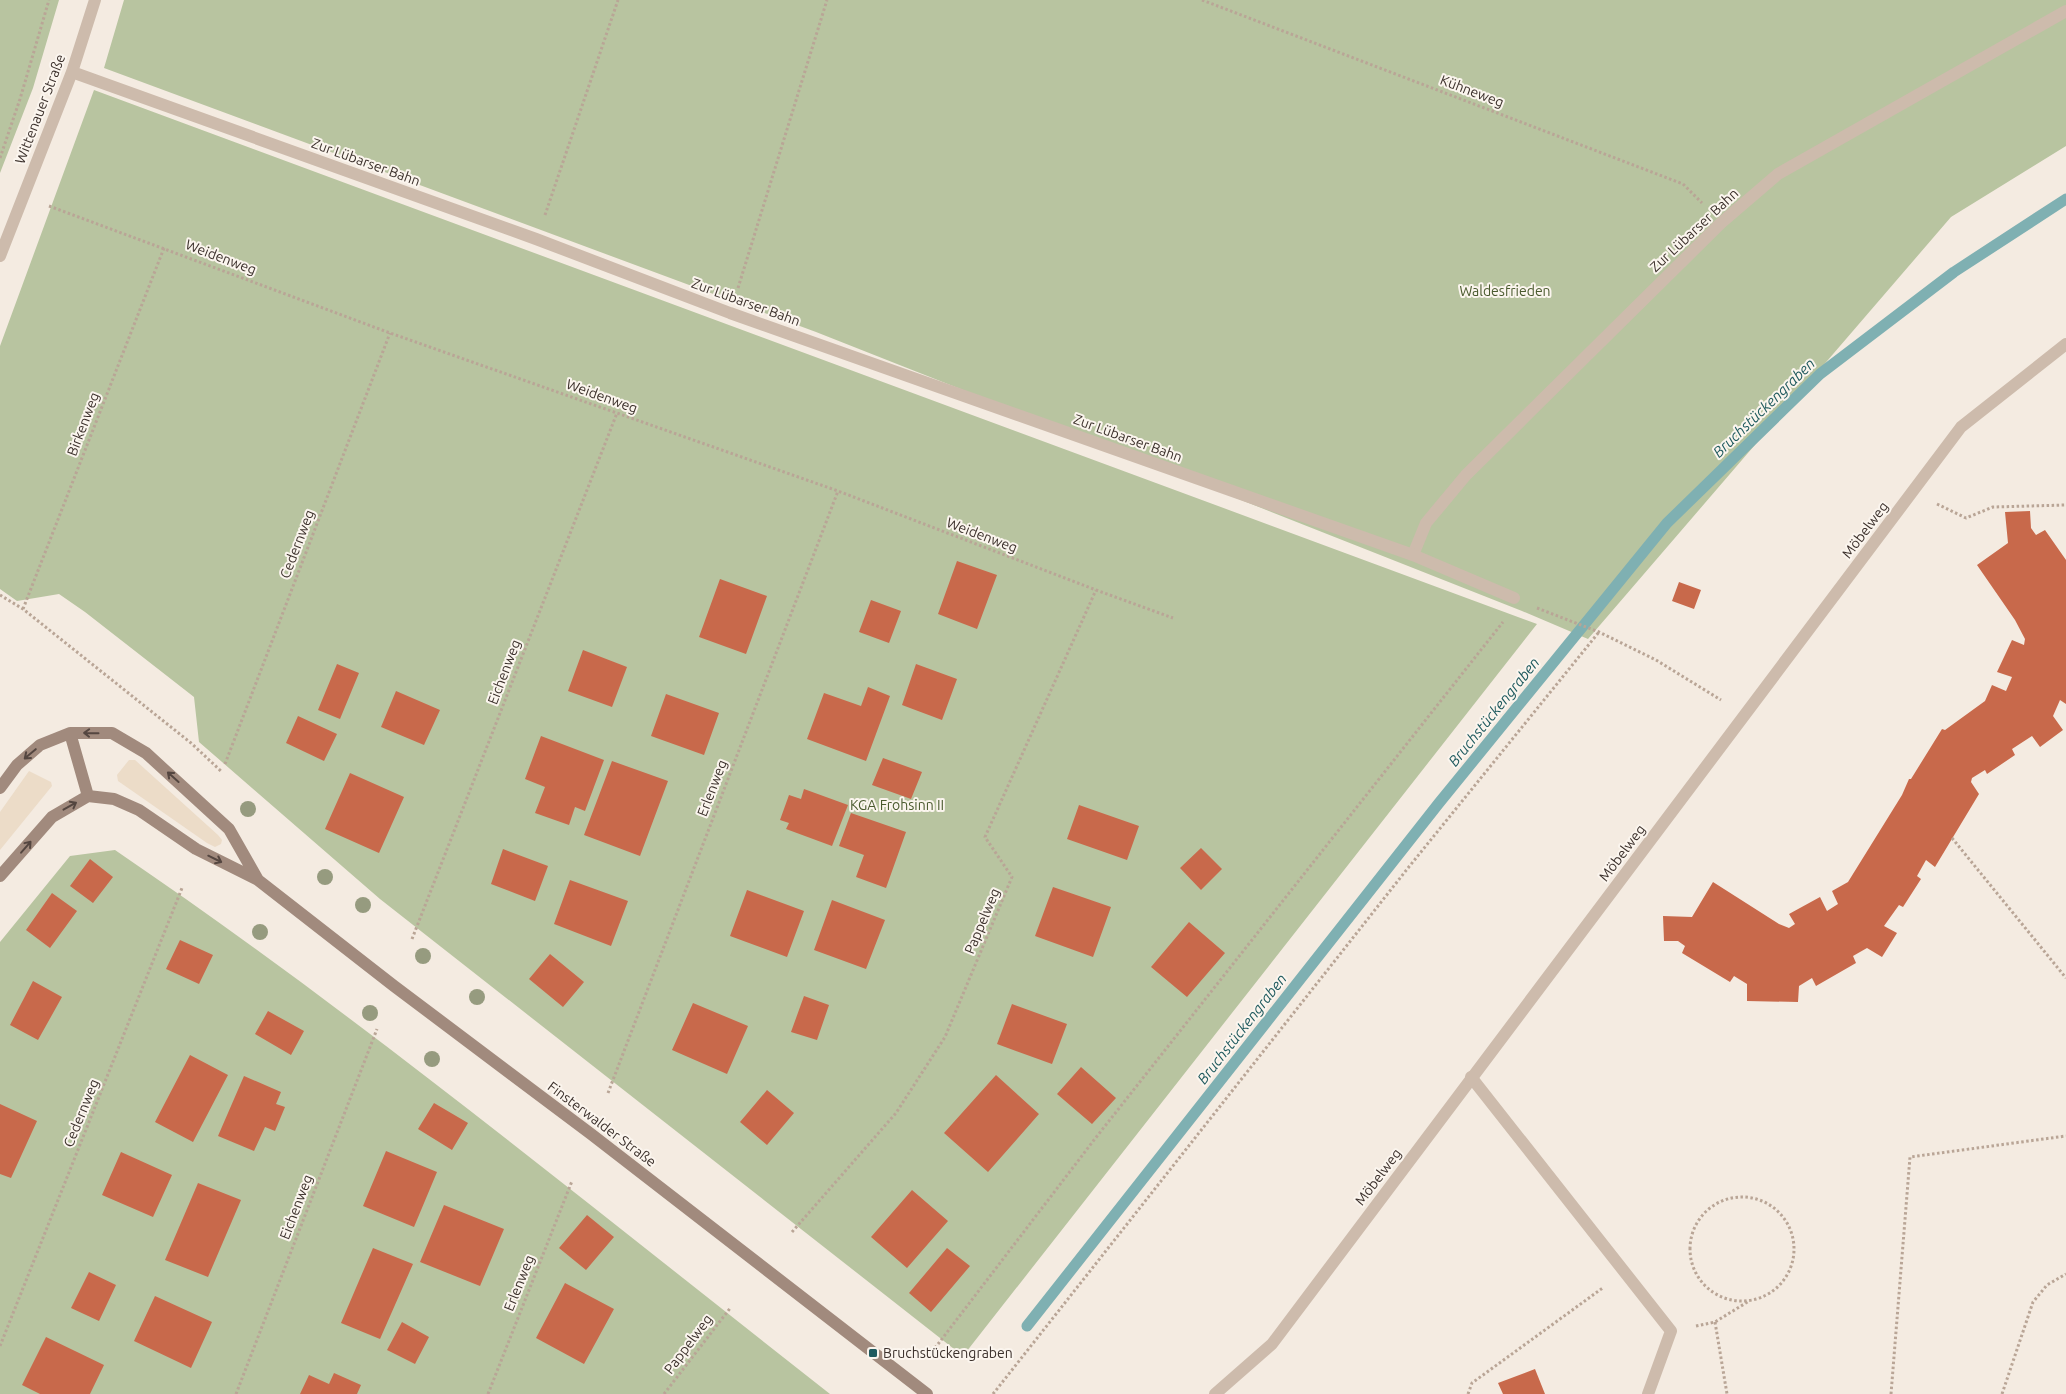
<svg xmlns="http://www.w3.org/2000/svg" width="2066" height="1394" font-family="Ubuntu,sans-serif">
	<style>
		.green { fill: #b8c4a0 }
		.plaza { fill: #ecdcc8 }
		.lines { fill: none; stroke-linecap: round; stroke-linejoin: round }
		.stream { stroke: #7fb0b2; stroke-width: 11 }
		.building { fill: #c8694b }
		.path { stroke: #b9a596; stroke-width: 3; stroke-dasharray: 2.5 2.5; stroke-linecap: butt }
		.lane { stroke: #cdbbac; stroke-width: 12 }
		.street { stroke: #cdbbac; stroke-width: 12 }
		.secondary { stroke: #a18a7d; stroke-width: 12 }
		.tree { fill: #969b7f }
		.oneway { stroke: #544640 }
		.poi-dot { fill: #1f5a5e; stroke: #fbf5ee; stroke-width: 2 }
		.labels { text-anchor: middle; stroke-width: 4; stroke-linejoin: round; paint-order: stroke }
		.street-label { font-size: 14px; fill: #3b302b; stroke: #fbf5ee }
		.park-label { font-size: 14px; fill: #4a5a2e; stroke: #fbf5ee }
		.poi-label { font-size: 14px; fill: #3b302b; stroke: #fbf5ee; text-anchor: start }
		.water-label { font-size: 15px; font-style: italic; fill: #1f5a5e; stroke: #fbf5ee }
	</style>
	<rect width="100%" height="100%" fill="#f4ebe1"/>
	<path class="green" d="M0,0H59L33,88L0,173Z
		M124,0H2066V146L1951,217L1588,639L1522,611L816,332L104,68Z
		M94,90L1537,624L963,1356L380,899L199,742L194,697L85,612L59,594L17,601L0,589V346Z
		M115,850C362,1018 595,1210 830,1394H0V942L70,856Z"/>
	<path class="plaza" d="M129,760H135L218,835L222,840L221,844L215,847L207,843L118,781L117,775Z
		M29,771L51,782L52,786L0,850V812Z"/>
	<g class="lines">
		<path class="stream" d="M1027,1326L1439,803L1667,523L1820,374L1954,272L2066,199"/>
	</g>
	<path class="building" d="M2030,511L2031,528L2036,535L2045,530L2066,560V704L2060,700L2053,716L2063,730L2040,747L2032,736L2012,749L2015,755L1987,774L1985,770L1972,778L1971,782L1979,794L1935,867L1926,860L1917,876L1921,879L1903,907L1899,905L1884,926L1897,933L1882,957L1867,948L1853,956L1856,963L1816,986L1812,978L1799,986L1798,1002L1747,1001V984L1734,976L1730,982L1682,953L1685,946L1678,941H1664L1663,916L1692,917L1713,882L1779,924L1789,928L1795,924L1789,914L1820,897L1827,911L1838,904L1832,891L1848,882L1902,795L1909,779H1911L1942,729L1945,730L1985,701L1992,685L2006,691L2012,677L1997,672L2012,640L2024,645L2025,639L2015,620L1977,565L2008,543L2005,512Z
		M957,561L997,575L977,629L938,614Z
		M720,579L767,596L746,654L699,637Z
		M1679,582L1701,590L1694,609L1672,601Z
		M871,600L901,611L889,643L859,632Z
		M583,650L627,667L612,707L568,691Z
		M337,664L359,673L340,719L318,710Z
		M916,664L957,679L942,720L902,705Z
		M868,687L890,696L866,761L807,739L824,693L861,706Z
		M396,691L440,710L424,745L381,727Z
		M666,694L719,713L704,755L651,736Z
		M298,716L337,734L324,761L286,743Z
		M541,736L604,760L585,811L575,807L569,825L535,813L545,787L525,779Z
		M883,758L922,772L911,799L872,785Z
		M612,761L668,781L640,856L584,835Z
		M350,773L404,797L379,853L325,829Z
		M804,789L848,805L832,846L786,829L789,823L780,820L789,795L801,799Z
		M1079,805L1139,826L1127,860L1067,839Z
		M851,813L906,832L886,888L856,877L864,855L839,846Z
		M1201,848L1222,869L1201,890L1180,868Z
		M503,849L548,866L535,901L491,884Z
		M90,859L113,877L93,903L70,886Z
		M570,880L628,901L611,946L554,924Z
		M1053,887L1111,907L1093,957L1035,936Z
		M747,890L804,911L787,957L730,936Z
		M52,893L77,911L50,948L26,930Z
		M832,900L885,920L866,969L814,950Z
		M1189,922L1225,953L1187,997L1151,967Z
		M180,940L213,955L199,984L166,969Z
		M550,954L584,982L563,1007L529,979Z
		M33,981L62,997L38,1040L10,1025Z
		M804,996L829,1005L817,1040L791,1032Z
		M693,1003L748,1026L727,1074L672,1050Z
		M1012,1004L1067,1024L1052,1064L997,1044Z
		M268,1011L304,1031L291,1055L255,1034Z
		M190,1055L228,1075L193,1142L155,1122Z
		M1081,1067L1116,1098L1092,1124L1057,1094Z
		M996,1075L1039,1114L988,1172L944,1133Z
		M244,1076L281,1092L276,1104L285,1107L275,1131L265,1127L254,1151L218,1136Z
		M767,1090L794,1113L767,1145L740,1122Z
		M434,1103L468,1123L452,1150L418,1129Z
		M0,1104L37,1121L11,1178L0,1174Z
		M386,1151L437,1172L414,1227L363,1206Z
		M121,1152L172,1175L153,1217L102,1195Z
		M198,1183L241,1200L208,1277L165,1260Z
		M912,1190L948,1221L907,1268L871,1237Z
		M444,1205L504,1229L480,1286L420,1262Z
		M587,1215L614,1237L586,1270L559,1248Z
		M373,1248L413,1264L380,1339L341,1323Z
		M947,1248L970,1266L931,1312L909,1293Z
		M89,1272L116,1285L99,1321L71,1308Z
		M565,1283L614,1309L584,1364L536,1338Z
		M155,1296L212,1322L191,1368L134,1341Z
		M402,1322L429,1337L415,1364L387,1350Z
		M46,1337L104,1365L90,1394H40L22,1385Z
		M1535,1369L1545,1394H1503L1498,1383Z
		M334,1373L361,1385L357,1394H300L309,1375L329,1384Z"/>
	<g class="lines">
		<path class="path" d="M1202,0L1683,184L1702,203
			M0,158L20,99L49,0
			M49,206L390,333L838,491L1096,590L1173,618
			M545,215L618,0
			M738,288L827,0
			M1937,504L1966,518L1993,507L2066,505
			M0,595L23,609L191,743L222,772
			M1537,608L1599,632L1656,660L1721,700
			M23,609L164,248
			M225,764L390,333
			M1952,838L2066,978
			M412,939L617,413
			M608,1093L838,491
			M1690 1249a52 52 0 1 1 104 0a52 52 0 1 1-104 0Z
			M792,1232L896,1113L945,1037L1012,877L985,837L1096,590
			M1715,1322L1727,1394
			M1696,1326L1715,1322L1749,1301
			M0,1346L182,888
			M935,1348L1094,1140L1503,622
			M236,1394L377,1029
			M488,1394L572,1181
			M664,1394L731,1307
			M993,1394L1408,868L1599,632
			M1468,1394L1472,1383L1604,1287
			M1891,1394L1910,1157L2066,1136
			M2002,1394L2033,1302L2047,1285L2066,1274"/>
		<path class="lane" d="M1413,555L1426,523L1466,475L1721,223L1778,174L2066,11
			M1471,1077L1671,1331L1648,1394"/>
		<path class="street" d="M72,72L536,239L730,313L1413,555L1514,598
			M0,256L72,72L95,0
			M1215,1394L1272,1344L1961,427L2066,344"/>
		<path class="secondary" d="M70,733L88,796
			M0,788L17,765L40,745L70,733H112L146,753L229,829L258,880
			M88,796L114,799L139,810L196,849L258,880L394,986L591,1134L927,1394
			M0,876L52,817L88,796"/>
	</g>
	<g class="tree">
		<circle cx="248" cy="809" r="8"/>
		<circle cx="325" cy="877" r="8"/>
		<circle cx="363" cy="905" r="8"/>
		<circle cx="260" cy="932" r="8"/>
		<circle cx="423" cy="956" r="8"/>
		<circle cx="477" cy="997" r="8"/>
		<circle cx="370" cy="1013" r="8"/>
		<circle cx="432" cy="1059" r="8"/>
	</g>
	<defs><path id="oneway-shaft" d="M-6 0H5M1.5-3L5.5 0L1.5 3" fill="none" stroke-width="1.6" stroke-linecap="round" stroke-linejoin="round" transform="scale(1.25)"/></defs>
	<g class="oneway">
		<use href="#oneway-shaft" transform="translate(91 733) rotate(-179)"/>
		<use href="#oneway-shaft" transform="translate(30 754) rotate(140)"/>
		<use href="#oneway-shaft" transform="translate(173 777) rotate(-138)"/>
		<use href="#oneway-shaft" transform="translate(70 806) rotate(-29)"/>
		<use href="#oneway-shaft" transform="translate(26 847) rotate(-49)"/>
		<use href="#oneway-shaft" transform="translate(215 859) rotate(26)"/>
	</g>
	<rect class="poi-dot" x="868" y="1348" width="10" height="10" rx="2.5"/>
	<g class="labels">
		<g class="street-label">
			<text transform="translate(1472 91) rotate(21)" y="5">Kühneweg</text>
			<text transform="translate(40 109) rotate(-69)" y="5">Wittenauer Straße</text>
			<text transform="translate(366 162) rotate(20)" y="5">Zur Lübarser Bahn</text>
			<text transform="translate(1694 230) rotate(-43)" y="5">Zur Lübarser Bahn</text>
			<text transform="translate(221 257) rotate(21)" y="5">Weidenweg</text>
			<text transform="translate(746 302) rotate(20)" y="5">Zur Lübarser Bahn</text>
			<text transform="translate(602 396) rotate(20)" y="5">Weidenweg</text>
			<text transform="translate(83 424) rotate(-69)" y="5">Birkenweg</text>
			<text transform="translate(1128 438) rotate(20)" y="5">Zur Lübarser Bahn</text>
			<text transform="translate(1865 530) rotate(-53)" y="5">Möbelweg</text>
			<text transform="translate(982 535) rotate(21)" y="5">Weidenweg</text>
			<text transform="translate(297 544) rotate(-69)" y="5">Cedernweg</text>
			<text transform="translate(504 672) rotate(-69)" y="5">Eichenweg</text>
			<text transform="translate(712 788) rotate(-69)" y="5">Erlenweg</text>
			<text transform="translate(1622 853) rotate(-53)" y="5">Möbelweg</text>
			<text transform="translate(982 921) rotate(-67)" y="5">Pappelweg</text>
			<text transform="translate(81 1113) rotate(-68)" y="5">Cedernweg</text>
			<text transform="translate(602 1124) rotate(37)" y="5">Finsterwalder Straße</text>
			<text transform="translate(1378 1177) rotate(-53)" y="5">Möbelweg</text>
			<text transform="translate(296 1207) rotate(-69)" y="5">Eichenweg</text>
			<text transform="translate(519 1283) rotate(-68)" y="5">Erlenweg</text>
			<text transform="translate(688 1344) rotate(-53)" y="5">Pappelweg</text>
		</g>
		<g class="park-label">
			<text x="1505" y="296">Waldesfrieden</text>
			<text x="897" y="810">KGA Frohsinn II</text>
		</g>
		<g class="poi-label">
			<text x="883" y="1358">Bruchstückengraben</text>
		</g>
		<g class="water-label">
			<text transform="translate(1764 408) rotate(-44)" y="5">Bruchstückengraben</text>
			<text transform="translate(1494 712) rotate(-51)" y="5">Bruchstückengraben</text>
			<text transform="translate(1242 1029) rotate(-52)" y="5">Bruchstückengraben</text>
		</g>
	</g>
</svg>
